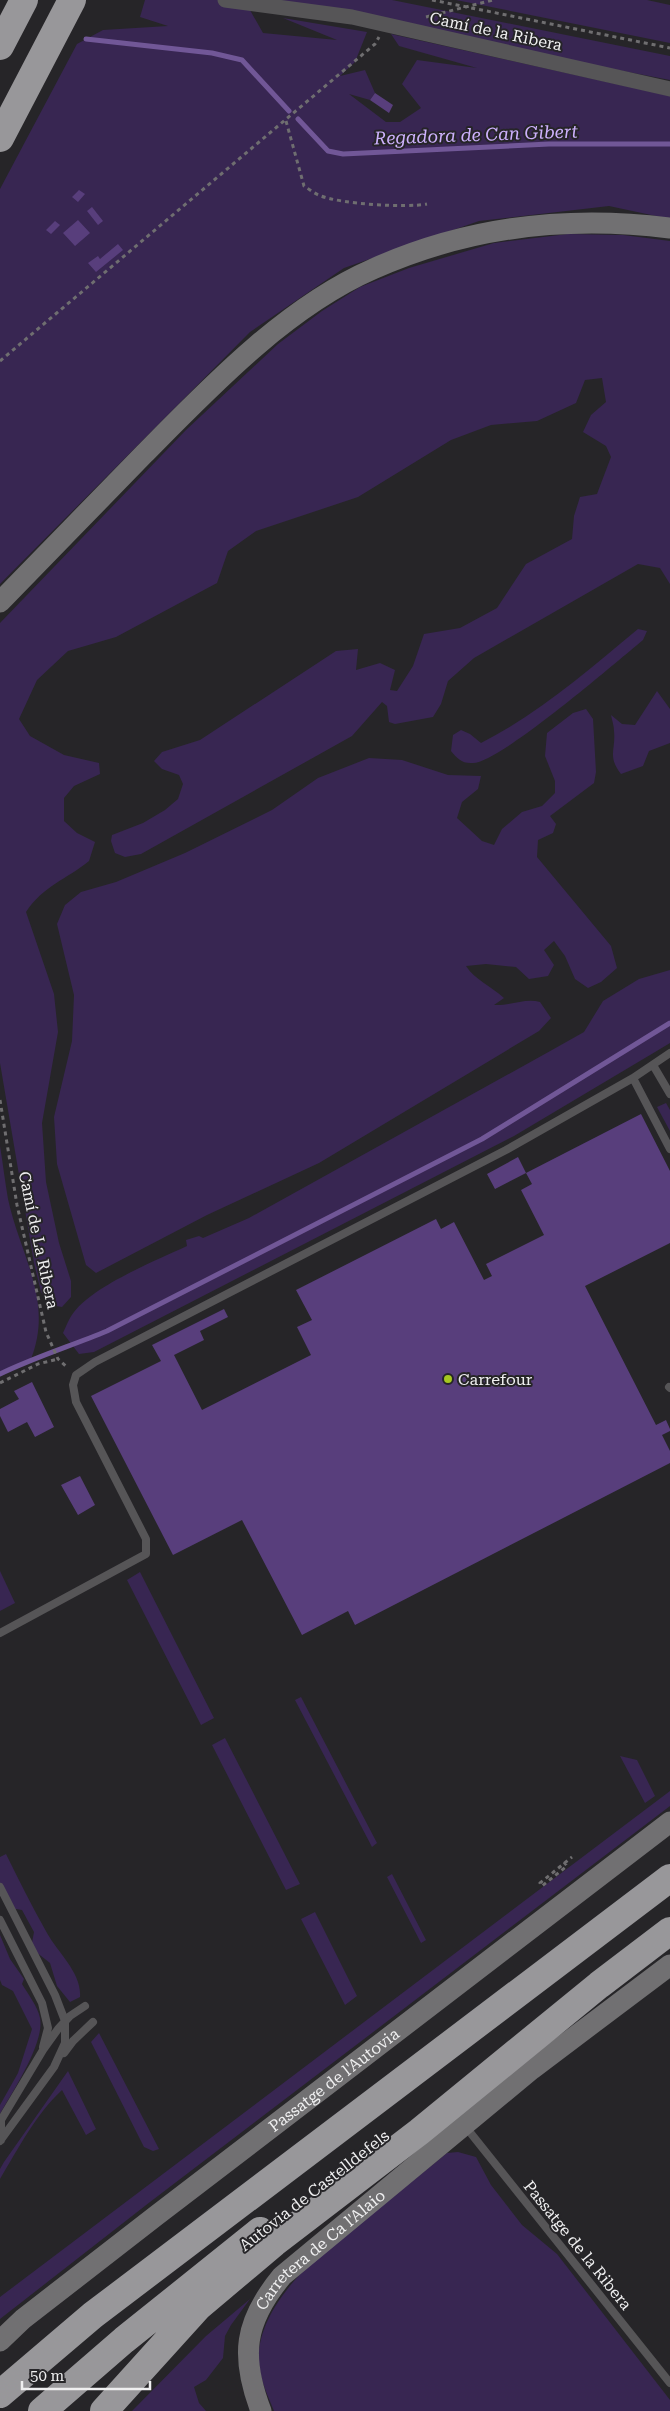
<svg xmlns="http://www.w3.org/2000/svg" width="670" height="2411" font-family="'Roboto Serif',serif">
	<style>
		.green { fill: #382652 }
		.lines { fill: none; stroke-linecap: round; stroke-linejoin: round }
		.stream { stroke: #715797; stroke-width: 5 }
		.building { fill: #583e7c }
		.path { stroke: #6f6e70; stroke-width: 3; stroke-dasharray: 4 4; stroke-linecap: butt }
		.lane { stroke: #565557; stroke-width: 8 }
		.street { stroke: #565557; stroke-width: 15 }
		.secondary { stroke: #717072; stroke-width: 21 }
		.highway { stroke: #98979a; stroke-width: 28 }
		.poi-dot { fill: #a6c820; stroke: #262528; stroke-width: 2 }
		.labels { text-anchor: middle; stroke-width: 4; stroke-linejoin: round; paint-order: stroke }
		.street-label { font-size: 16px; fill: #efeff0; stroke: #262528 }
		.poi-label { font-size: 16px; fill: #efeff0; stroke: #262528; text-anchor: start }
		.water-label { font-size: 18px; font-style: italic; fill: #cdb1fc; stroke: #262528 }
	</style>
	<rect width="100%" height="100%" fill="#262528"/>
	<path class="green" d="M145,0H225L246,3L263,33L337,40L283,18L367,32L355,62L340,76L365,70L375,93L370,100L349,94L386,122H400L421,108L402,84L417,60L477,68L399,46L391,34L670,96V219L609,206L479,221L344,268L250,332L0,584V189L77,44L103,30L168,26L140,17Z
		M253,0H392L670,56V80Z
		M456,0H647L670,5V43Z
		M568,234L623,235L670,241V584L660,568L638,564L474,658L448,681L441,704L433,717L395,724L389,722L387,706L382,702L352,736L141,854L125,857L115,853L111,841L112,835L143,823L165,810L178,799L183,784L179,775L162,769L154,761L162,752L200,740L336,651L358,649L356,670L380,663L395,670L390,690L397,691L413,666L424,634L460,628L497,608L526,564L572,539L574,516L580,497L597,494L611,457L606,446L583,432L591,415L606,402L602,378L585,380L576,403L537,421L491,425L451,440L358,497L256,531L228,551L217,583L116,637L68,651L37,680L19,719L30,736L64,755L99,763L100,774L74,786L64,798V821L77,833L95,842L89,861C67,879 43,886 26,912L54,994L58,1032L42,1123L46,1182L59,1243L71,1281V1297L62,1307L50,1305L41,1292L34,1263L0,1063V623L186,430L278,344L322,311L360,287L409,268L494,243Z
		M638,629L647,631L643,640C615,663 501,762 473,763C462,764 457,758 451,751L453,735L461,730L470,734L481,743C540,713 587,671 638,629Z
		M657,691L670,709V743L649,751L643,766L621,774C607,756 616,750 614,731C614,726 612,720 611,715L622,724L635,725Z
		M586,709L593,719L596,772L594,783L550,816L556,824L553,833L538,840L537,857L611,946L617,968L601,982L588,988L575,979L565,956L554,941L544,950L554,965L548,976L529,979L516,967L486,964L466,966C475,980 491,986 504,998L494,1005C510,1006 525,998 540,1002L551,1018L539,1031L319,1163L207,1215L96,1273L86,1265L57,1164L54,1117L72,1041L74,995L57,924L65,905L81,892L116,882L185,853L272,810L318,778L369,758L402,760L448,775L481,776L478,789L462,802L457,818L482,841L494,845L502,829L522,812L542,806L555,793V781L545,756L547,733L573,713Z
		M670,970V1043L650,1055L514,1136L94,1352L79,1354L63,1333C66,1327 69,1318 74,1312C95,1285 155,1261 187,1246L186,1240L199,1236L203,1238L249,1218L552,1050L584,1032L603,1001L639,979Z
		M666,1103L670,1110V1131L657,1107Z
		M0,1146C3,1164 5,1182 8,1199C20,1255 54,1301 31,1359L0,1374Z
		M0,1571L15,1603L0,1611Z
		M140,1572L214,1718L201,1725L127,1580Z
		M301,1697L377,1843L372,1847L295,1700Z
		M225,1738L300,1884L286,1890L212,1745Z
		M620,1756L637,1760L655,1796L645,1803Z
		M670,1791V1806L150,2202L0,2319V2297Z
		M6,1854C19,1880 32,1907 47,1933C58,1953 82,1973 80,1997L70,2002L57,1986L50,1963L31,1948L34,1932L22,1910L10,1908L0,1887V1857Z
		M392,1874L426,1940L421,1943L387,1877Z
		M315,1912L357,1996L345,2005L301,1919Z
		M0,1935L10,1959L24,1979L22,1984C28,1994 38,2007 40,2018C45,2043 12,2092 0,2114V2105L18,2073L32,2029L13,1991L2,1985L0,1980Z
		M99,2033L159,2149L153,2151L144,2147L91,2042Z
		M68,2071L96,2129L86,2135L62,2090C36,2114 18,2149 0,2179V2169L4,2162Z
		M458,2152L476,2157L491,2185L522,2225L557,2254L670,2400V2411H274C268,2396 260,2380 259,2363C256,2326 284,2290 308,2266L447,2153Z
		M250,2299L231,2325L225,2336L223,2358L206,2380L194,2387L199,2403L206,2411H132L206,2336Z"/>
	<g class="lines">
		<path class="stream" d="M86,39L212,53L242,60L289,111
			M298,119L328,151L343,154L549,144H670
			M0,1374C35,1357 71,1346 107,1331L482,1139L670,1023"/>
	</g>
	<path class="building" d="M375,93L393,105L389,113L370,100Z
		M79,190L85,194L78,202L72,197Z
		M92,207L103,221L98,225L87,211Z
		M78,220L90,233L75,246L63,233Z
		M55,221L60,225L51,234L46,230Z
		M118,244L123,250L96,272L88,263L98,256L100,259Z
		M641,1114L670,1171V1243L585,1286L656,1425L666,1420L670,1429V1431L662,1435L670,1451V1463L355,1625L348,1611L302,1635L242,1520L173,1555L91,1396L161,1361L152,1345L224,1309L228,1317L200,1331L204,1340L174,1355L202,1410L311,1355L297,1327L312,1320L296,1290L436,1219L441,1229L454,1222L484,1280L492,1276L486,1264L544,1235L521,1190L532,1184L526,1173Z
		M518,1157L526,1173L495,1189L487,1174Z
		M32,1382L54,1427L35,1437L27,1422L8,1432L0,1416V1409L19,1399L14,1391Z
		M80,1476L95,1505L78,1515L61,1485Z"/>
	<g class="lines">
		<path class="path" d="M432,0L670,48
			M426,17L493,0
			M286,121L304,186C309,189 315,194 321,196C341,204 406,208 427,204
			M0,361L375,44L379,37
			M0,1100L17,1205L46,1332L58,1359L68,1368
			M0,1383L38,1364L58,1359
			M564,1862L567,1866L542,1886L540,1883L572,1857"/>
		<path class="lane" d="M653,1065L670,1094
			M633,1078L670,1149
			M669,1387L670,1388
			M0,1633L146,1554V1539L76,1402L73,1385L76,1375L95,1362L506,1150L633,1078L670,1053
			M0,1887L55,1995L65,2021V2043L54,2067L0,2141
			M0,1920L42,2003L48,2028L43,2047
			M64,2053L73,2041L93,2022
			M465,2126L670,2383
			M1,2140V2120L43,2050L58,2029L70,2016L85,2006"/>
		<path class="street" d="M225,0L352,17L670,89"/>
		<g class="secondary">
			<path d="M0,602C48,553 96,503 144,454C210,387 286,307 373,269C469,226 567,215 670,228"/>
			<path id="s1" d="M0,2341L23,2319L157,2215L670,1822"/>
			<path id="s2" d="M261,2411C240,2356 244,2322 282,2276L532,2069L670,1965"/>
		</g>
		<path class="highway" d="M0,46L24,0
			M0,138L72,0
			M0,2394L93,2315L670,1878
			M42,2411L124,2340L260,2231
			M104,2411L198,2307L274,2243L419,2132L599,1985L670,1931"/>
	</g>
	<circle class="poi-dot" cx="448" cy="1379" r="5"/>
	<g class="labels">
		<g class="street-label">
			<text transform="translate(496 31) rotate(12)" y="6">Camí de la Ribera</text>
			<text transform="translate(39 1240) rotate(78)" y="6">Camí de La Ribera</text>
			<text dy="6" stroke="none"><textPath href="#s1" startOffset="424">Passatge de l'Autovia</textPath></text>
			<text transform="translate(314 2190) rotate(-38)" y="6">Autovia de Castelldefels</text>
			<text transform="translate(578 2245) rotate(51)" y="6">Passatge de la Ribera</text>
			<text dy="6" stroke="none"><textPath href="#s2" startOffset="191">Carretera de Ca l'Alaio</textPath></text>
		</g>
		<g class="poi-label">
			<text x="458" y="1385">Carrefour</text>
		</g>
		<g class="water-label">
			<text transform="translate(476 135) rotate(-2)" y="6">Regadora de Can Gibert</text>
		</g>
	</g>
	<path d="M22 2381v8h128v-8" fill="none" stroke="#efeff0" stroke-width="2.5"/>
	<text x="30" y="2381" font-size="15" fill="#efeff0" stroke="#262528" stroke-width="4" paint-order="stroke">50 m</text>
</svg>
